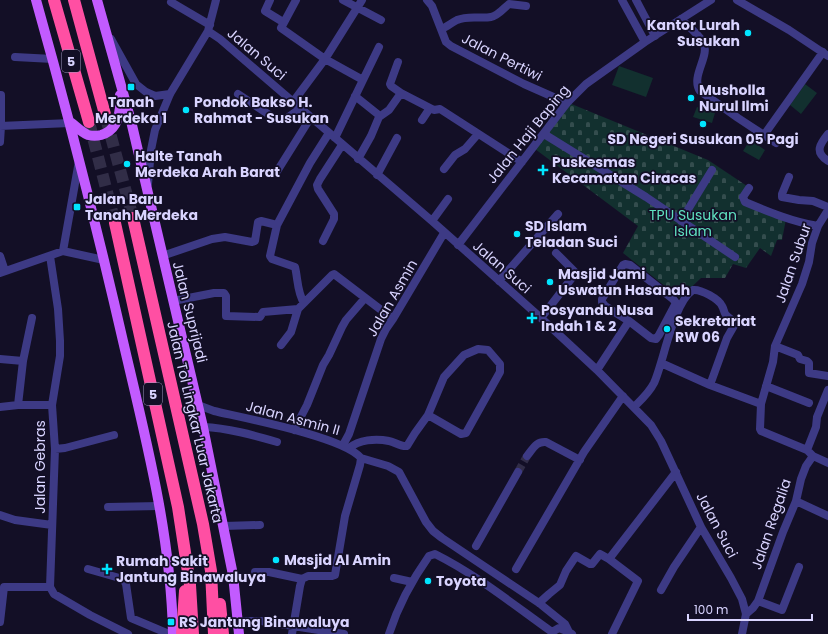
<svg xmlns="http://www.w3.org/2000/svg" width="828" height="634" font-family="Poppins,sans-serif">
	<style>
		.cemetery { fill: url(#cemetery-stones) }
		.pitch { fill: #12302f }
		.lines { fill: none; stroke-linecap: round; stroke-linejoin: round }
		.minor-tunnel { stroke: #312d47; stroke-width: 8; stroke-dasharray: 8 4; stroke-linecap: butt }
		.highway-tunnel { stroke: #312d47; stroke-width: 12; stroke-dasharray: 12 6; stroke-linecap: butt }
		.minor { stroke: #3d3a85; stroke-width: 8 }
		.major { stroke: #c25bff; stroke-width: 10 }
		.highway { stroke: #ff4fa3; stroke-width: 12 }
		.poi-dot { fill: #00e5ff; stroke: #130f26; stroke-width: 1.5 }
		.labels { text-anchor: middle; stroke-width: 3.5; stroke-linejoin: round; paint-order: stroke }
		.shield { fill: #130f26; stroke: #9e99be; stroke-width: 1 }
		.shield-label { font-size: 13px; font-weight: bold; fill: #d9d4ff }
		.poi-label { font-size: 14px; font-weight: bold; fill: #d9d4ff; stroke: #130f26; text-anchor: start }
		.street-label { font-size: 14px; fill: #d9d4ff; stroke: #130f26 }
		.park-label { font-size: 14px; fill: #5fe0c0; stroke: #130f26 }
	</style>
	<defs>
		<pattern id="cemetery-stones" width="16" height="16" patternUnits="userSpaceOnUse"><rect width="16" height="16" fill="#12302f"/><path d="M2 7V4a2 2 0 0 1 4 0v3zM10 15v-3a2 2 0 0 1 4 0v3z" fill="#344d4e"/></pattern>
	</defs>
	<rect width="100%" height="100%" fill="#130f26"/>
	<path class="cemetery" d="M569,103L708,160L747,186L741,197L786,219L782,240H777L771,256L760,248L746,268L733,264L725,278H701L680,298L623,253L638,226L535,149Z"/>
	<path class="pitch" d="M619,66L653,78L646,97L612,85Z
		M805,84L817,93L801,114L790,105Z
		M697,107L715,113L712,123L693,117Z
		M750,140L765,150L759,160L743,151Z"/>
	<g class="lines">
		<path class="minor-tunnel" d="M518,472L527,456"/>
		<path class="highway-tunnel" d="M106,118L133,218
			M89,122L115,223"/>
		<path class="minor" d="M270,0L265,11L283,22
			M296,0L281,28L325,59L363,80L379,47
			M343,0L381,20
			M427,0L432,6L446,42L451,46L524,84L567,103
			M622,0L645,42
			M636,0L655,36
			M737,0L789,30L828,56
			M171,2L210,25
			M681,19C688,26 698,34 703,42C711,56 690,76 700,91L738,118L776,143
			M441,29C447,27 451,23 457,20C469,15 480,19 491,17C498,16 504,8 509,4L526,6
			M208,31L220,39L432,221L541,318L597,370L651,425L661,441L701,527L731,578L742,599L746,614L742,634
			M111,39L136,84L146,92L155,96L170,94
			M15,57L53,59
			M398,62L390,84L391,86L401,93L430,108L434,110L440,109L522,162
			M238,94L277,120L287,118L301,108
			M355,96L380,116
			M293,102L325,59L362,0
			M422,120L430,108
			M0,126L70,123
			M544,134L646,197L735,257
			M828,134C820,144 814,152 828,161
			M764,135L823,52
			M335,138L363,80
			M0,142L1,126V95
			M358,159L371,136L379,117L389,110L401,93
			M444,169L455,155L465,149L478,134
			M276,173L311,117
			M377,175L397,138
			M789,177L782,194V197L799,200L813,201L828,207
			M148,184L151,150L155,130L170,94L208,31L216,0
			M749,188L743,197L745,202C769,212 793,222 818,226
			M432,221L448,199
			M681,221L712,170
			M323,241L334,219V214L318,189L317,185L320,179L342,145
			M458,245L567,103L586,84L645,42L711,0
			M63,251L79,161
			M0,256L5,271
			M50,256L58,309L60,341V356L52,405L55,449L50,587L54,594L90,615L128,634
			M162,256L212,239L225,237L252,242L255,241L258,222L261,221L277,225
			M625,264L630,265L673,299L676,303L659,335L656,339L651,338L629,321L605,306L602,302V299L623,265Z
			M0,273L63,251L104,260
			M499,281L558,214
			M173,301L214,293H224L226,296V316L260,317L263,312L298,309L332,275L334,274L393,319
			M304,303C297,292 298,279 295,267L272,259L270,256L277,225L310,163L329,133
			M541,318L575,274V272L556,253
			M281,345L291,332L298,309
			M775,346L798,355L800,359L807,361L809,363V373L828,376
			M0,359L23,361
			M661,363L710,385L761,404
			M597,370L629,321
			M766,386L809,403
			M18,405L23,361L32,318
			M198,405L214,411C244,418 344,437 361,458L360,465L345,516L335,575L332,576H308L302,579L300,586L292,634
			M0,407L18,405H52
			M634,407C641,400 649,393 654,383C664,361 673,303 693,290C701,289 719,299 722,306C724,309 724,313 726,315C729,319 733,319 735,324L727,338L710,385
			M203,427C228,428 253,435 277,442
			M294,430L307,405L323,365L329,355L342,327L346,320L365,298
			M343,445L349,434L381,339L386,329L393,319L444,233
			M349,448C359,440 375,438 389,441C395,442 401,447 407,446L415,433L428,415L444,377L464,355L478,349L488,350L500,364V372L466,433L461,434L428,415
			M55,449L65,448L114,435
			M807,450L816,427L817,417L828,390
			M527,456C533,449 536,441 546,442L580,460
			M813,456L807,450L761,431L760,429L761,404L773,362L775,346L802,284L809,262L812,243L818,226L828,210
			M813,456L828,463
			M361,458L388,466L399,472L426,522L433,531L442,538L539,603L565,624L569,632L572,634
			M796,501L828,516
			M108,507L160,506
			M0,515L15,520L52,525
			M224,526L260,525
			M476,546L518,472
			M88,569L123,579L126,584L131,618L169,634
			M516,569L584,452L623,396
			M255,572H269L302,579
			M394,578L412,582
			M661,590L674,567L701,527
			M758,601L782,610L799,567
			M539,603L549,594L560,585L566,571L576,556L590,564H592L600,554L609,559
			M746,614L753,608L758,601L783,532L796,501L801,479L806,466L813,456
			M238,621H261L344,634
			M0,622L4,587H50
			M389,634C398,606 412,580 429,556L435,554C477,575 514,605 552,632L559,628L569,632
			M612,634L638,581L609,559L676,472"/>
		<path class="major" d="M36,0C69,117 99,236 126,354C148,447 171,539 173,634
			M97,0L131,121L203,427L233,575L239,634
			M70,122C76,126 81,132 88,135C92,136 97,136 101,135C119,130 121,111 120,95"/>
		<path class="highway" d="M54,0L89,122
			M74,0L106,118
			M133,218L203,524L211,571L214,634
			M115,223L178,507L190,585L193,634
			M220,604L223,634
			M182,634L185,591"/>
	</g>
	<g class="poi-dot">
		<circle cx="748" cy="33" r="4"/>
		<rect x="127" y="83" width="8" height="8" rx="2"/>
		<circle cx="691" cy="98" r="4"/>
		<circle cx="186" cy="110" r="4"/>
		<circle cx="703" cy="124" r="4"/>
		<circle cx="127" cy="164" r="4"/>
		<path d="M541 164h4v4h4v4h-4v4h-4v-4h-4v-4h4z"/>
		<rect x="73" y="203" width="8" height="8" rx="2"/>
		<circle cx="517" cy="234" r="4"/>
		<circle cx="550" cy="282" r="4"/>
		<path d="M530 312h4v4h4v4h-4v4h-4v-4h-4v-4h4z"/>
		<circle cx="667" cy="329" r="4"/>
		<circle cx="276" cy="560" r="4"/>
		<path d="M105 563h4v4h4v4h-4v4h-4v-4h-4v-4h4z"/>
		<circle cx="428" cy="581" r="4"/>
		<rect x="167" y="618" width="8" height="8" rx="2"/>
	</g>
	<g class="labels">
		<g class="shield">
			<rect x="62" y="50" width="18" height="22" rx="3"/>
			<rect x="144" y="383" width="18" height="22" rx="3"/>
		</g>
		<g class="shield-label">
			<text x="71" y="66">5</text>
			<text x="153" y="399">5</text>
		</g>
		<g class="poi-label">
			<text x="740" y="30" text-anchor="end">Kantor Lurah<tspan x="740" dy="16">Susukan</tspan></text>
			<text x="699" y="95">Musholla<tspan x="699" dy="16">Nurul Ilmi</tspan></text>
			<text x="131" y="107" text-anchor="middle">Tanah<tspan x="131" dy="16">Merdeka 1</tspan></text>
			<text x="194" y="107">Pondok Bakso H.<tspan x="194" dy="16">Rahmat - Susukan</tspan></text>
			<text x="703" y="144" text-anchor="middle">SD Negeri Susukan 05 Pagi</text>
			<text x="135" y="161">Halte Tanah<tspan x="135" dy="16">Merdeka Arah Barat</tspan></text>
			<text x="552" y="167">Puskesmas<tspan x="552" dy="16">Kecamatan Ciracas</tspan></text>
			<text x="85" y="204">Jalan Baru<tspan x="85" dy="16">Tanah Merdeka</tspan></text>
			<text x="525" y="231">SD Islam<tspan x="525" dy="16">Teladan Suci</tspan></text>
			<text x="558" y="279">Masjid Jami<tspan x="558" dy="16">Uswatun Hasanah</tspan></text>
			<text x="541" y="315">Posyandu Nusa<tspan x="541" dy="16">Indah 1 &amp; 2</tspan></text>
			<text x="675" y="326">Sekretariat<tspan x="675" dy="16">RW 06</tspan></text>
			<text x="284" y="565">Masjid Al Amin</text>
			<text x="116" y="566">Rumah Sakit<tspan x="116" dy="16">Jantung Binawaluya</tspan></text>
			<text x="436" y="586">Toyota</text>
			<text x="179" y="627">RS Jantung Binawaluya</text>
		</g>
		<g class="street-label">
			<text transform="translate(257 54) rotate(40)" y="5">Jalan Suci</text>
			<text transform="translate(502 57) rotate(27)" y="5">Jalan Pertiwi</text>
			<text transform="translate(528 134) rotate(-51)" y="5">Jalan Haji Baping</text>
			<text transform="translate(793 263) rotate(-71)" y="5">Jalan Subur</text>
			<text transform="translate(502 267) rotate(41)" y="5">Jalan Suci</text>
			<text transform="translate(392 298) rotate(-60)" y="5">Jalan Asmin</text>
			<text transform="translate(190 312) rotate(76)" y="5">Jalan Suprijadi</text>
			<text transform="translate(293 418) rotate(15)" y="5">Jalan Asmin II</text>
			<text transform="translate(195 422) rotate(77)" y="5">Jalan Tol Lingkar Luar Jakarta</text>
			<text transform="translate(40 467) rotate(-90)" y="5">Jalan Gebras</text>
			<text transform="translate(771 524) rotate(-71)" y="5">Jalan Regalia</text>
			<text transform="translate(717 525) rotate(62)" y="5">Jalan Suci</text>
		</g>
		<g class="park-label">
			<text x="693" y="220">TPU Susukan<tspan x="693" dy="16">Islam</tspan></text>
		</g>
	</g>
	<path d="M688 614v6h124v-6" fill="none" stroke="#d9d4ff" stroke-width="2"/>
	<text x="694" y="614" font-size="12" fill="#d9d4ff" stroke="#130f26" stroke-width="3" paint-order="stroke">100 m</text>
</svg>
